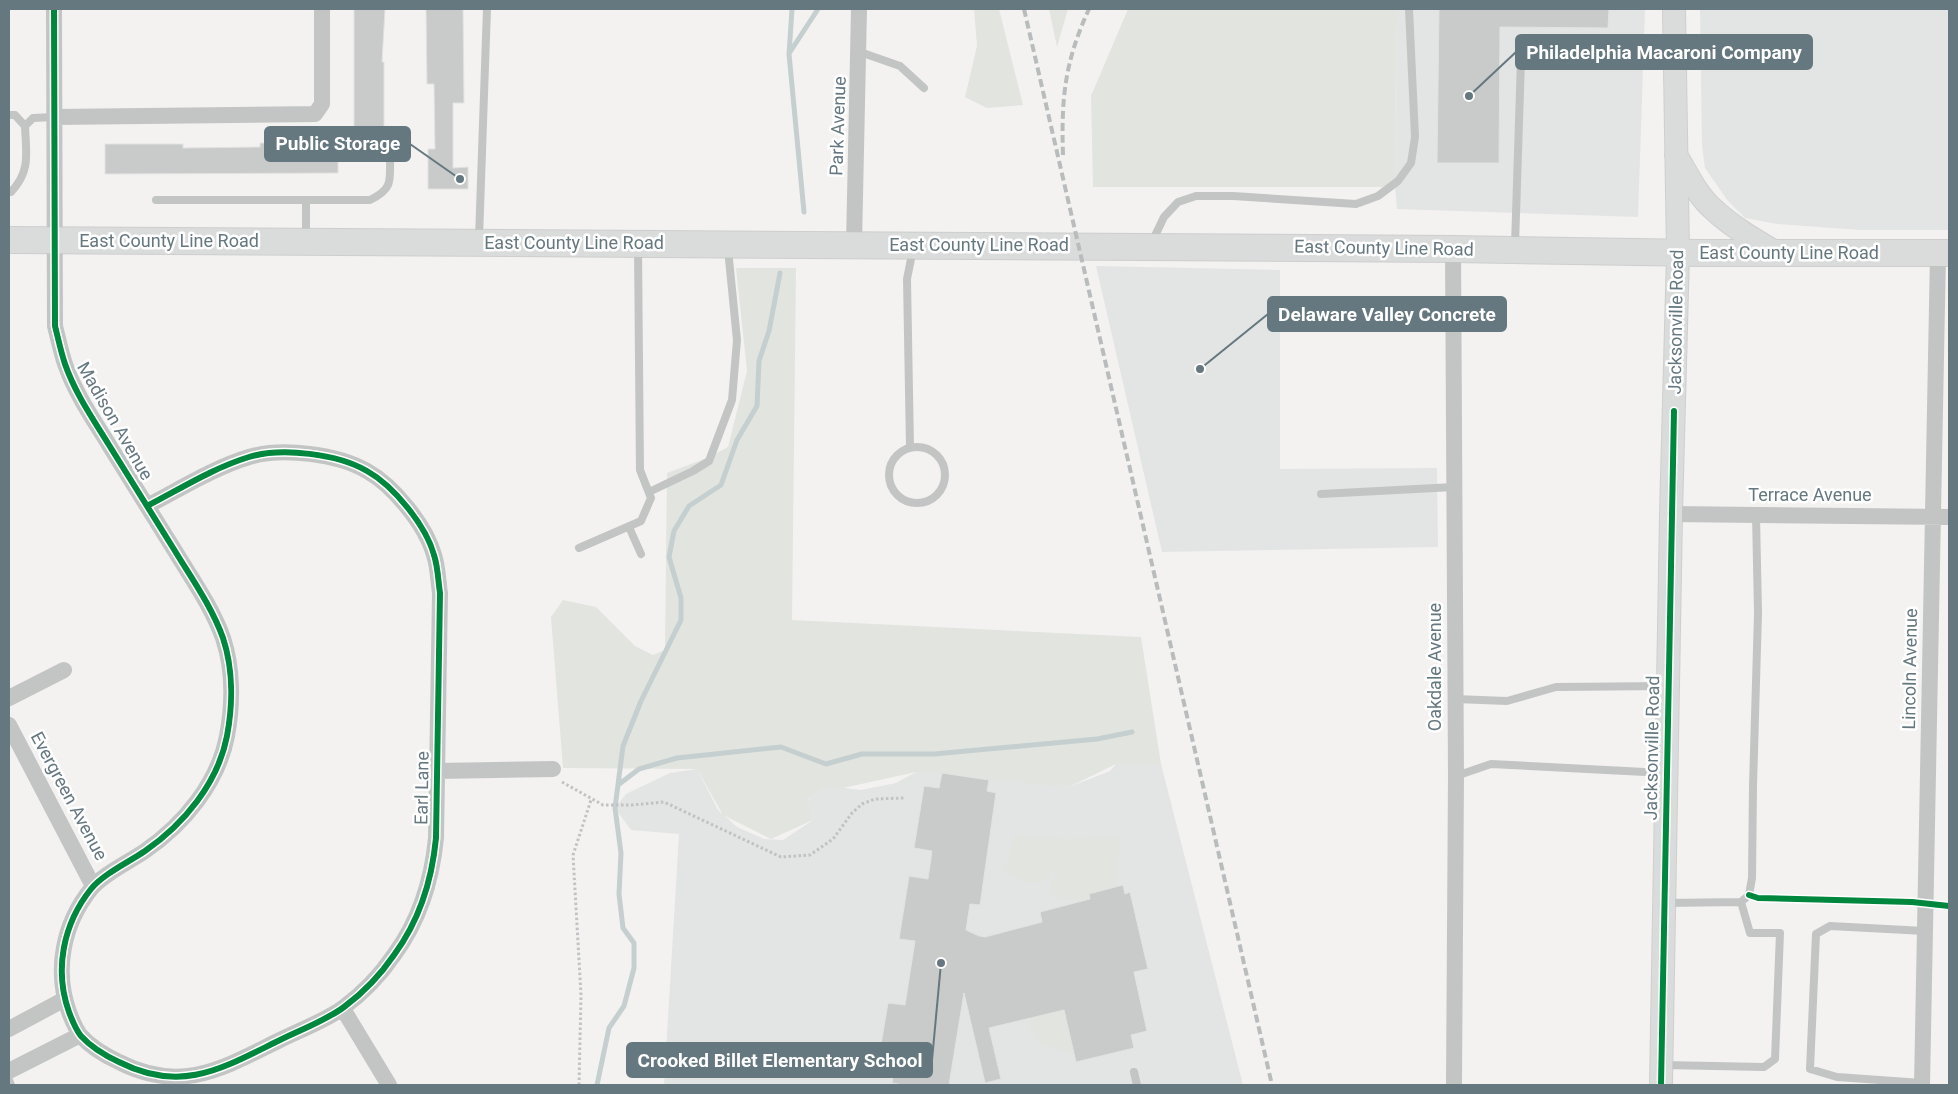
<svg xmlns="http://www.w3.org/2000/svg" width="1958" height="1094" font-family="Roboto,sans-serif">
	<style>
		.built { fill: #e3e4e4 }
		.green { fill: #e2e4df }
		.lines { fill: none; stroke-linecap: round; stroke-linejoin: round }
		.stream { stroke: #c5cfd0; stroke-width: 5 }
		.building { fill: #c9caca; stroke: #e2e2e1 }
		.secondary-casing { stroke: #cecfcf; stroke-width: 24 }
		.primary-casing { stroke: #cecece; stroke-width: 28 }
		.path { stroke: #c1c2c3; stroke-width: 3; stroke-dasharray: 2.5 2.5; stroke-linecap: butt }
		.lane { stroke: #c3c5c5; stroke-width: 8 }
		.street { stroke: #c3c5c5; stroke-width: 16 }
		.secondary { stroke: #dadbdb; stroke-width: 22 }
		.primary { stroke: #dadbdb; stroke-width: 26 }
		.rail { stroke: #b9bcbc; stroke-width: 4; stroke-dasharray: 8 4; stroke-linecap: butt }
		.cycleway-casing { stroke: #fff; stroke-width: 9 }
		.cycleway { stroke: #00873e; stroke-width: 6 }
		.labels { text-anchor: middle; stroke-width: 5; stroke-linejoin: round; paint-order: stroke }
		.street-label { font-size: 18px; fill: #65777f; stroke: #fff }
		.leader { fill: none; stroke: #65777f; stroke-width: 2 }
		.callout-dot { fill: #65777f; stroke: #fff; stroke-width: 2 }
		.callout { fill: #65777f; stroke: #65777f; stroke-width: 2 }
		.callout-label { font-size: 19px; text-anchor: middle; font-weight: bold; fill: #fff }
	</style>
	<rect width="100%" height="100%" fill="#f3f2f1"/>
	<path class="built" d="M1396,9H1645L1638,217L1397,209L1395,187Z
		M1700,9H1949V230H1860L1777,224L1745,218L1728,201L1705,168L1702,146Z
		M1096,266L1280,270V469L1437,468L1438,547L1162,552Z
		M1116,764H1161L1243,1085H664L679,834L631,830L615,808L626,794L670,773L697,769L718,810L737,827L764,839L783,840L813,820L808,799L823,788L837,787L861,790L896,783L916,772L943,771L1069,787L1110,771Z"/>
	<path class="green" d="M974,9H999L1023,105L987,108L965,97L977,46Z
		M1049,9H1068L1057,47Z
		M1128,9H1396L1395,187H1093L1091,96Z
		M736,268H796L792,620L1141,637L1161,764H1116L1069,787L916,772L843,788H823L808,799L813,820L771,839L723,815L697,769L563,768L551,617L563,600L596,607L635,646L653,655L665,650L667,473L707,458L728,447L747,371Z
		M1014,836L1060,838L1061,839L1120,837L1115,899L1067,900L1050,897L1058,851C1056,857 1056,865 1053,870C1042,892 1020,879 1004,873Z
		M1040,993L1073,1002L1085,1057L1041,1045L1029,1028Z"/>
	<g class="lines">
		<path class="stream" d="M792,9L789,54L804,212
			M790,52L818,9
			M618,785L639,769L677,758L781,747L826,764L862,754H934L1097,739L1132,732
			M597,1085L609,1028L624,1006L634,968V943L623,928L619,894L621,853L615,808L623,746L641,701L681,620V598L669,557L674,531L689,506L721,485L737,440L757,406L759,361L769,331L780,273"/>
	</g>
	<path class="building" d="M354,9H385L382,62H384V140H354Z
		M426,9H463L464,103H453V168L468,167V189H428V149H435L434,84H427Z
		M1439,9H1609L1608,28L1500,27L1499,163H1437Z
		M260,143H338V173L105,174V144H183V148L260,147Z
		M942,773L989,780L987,791L996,793L980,905L970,904L966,930L979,936L985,937L1042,922L1040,912L1090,899L1089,894L1123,885L1125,894L1130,892L1148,969L1134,972L1147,1031L1131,1035L1134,1048L1076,1062L1064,1010L989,1028L1001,1079L985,1083L964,993L949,1085H904L892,1083L894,1071L877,1068L888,1003L905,1005L915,941L899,939L909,876L928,879L932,851L914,848L924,786L939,788Z"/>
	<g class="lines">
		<defs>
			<path id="secondary" d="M1676,155C1687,173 1697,195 1713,209C1732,227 1755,240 1777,253
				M1661,1085L1671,514L1678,253L1674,9"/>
			<path id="primary" d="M9,240L1453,249L1700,253H1949"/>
		</defs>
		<use href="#secondary" class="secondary-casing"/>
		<use href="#primary" class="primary-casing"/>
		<path class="path" d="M562,782L603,805H632L664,802L781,857L810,855L833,839L852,813L862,804L875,799L904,798
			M579,1085L581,995L573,855L591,800"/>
		<path class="lane" d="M860,52L900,66L924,88
			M9,115H15L25,126
			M9,192H11C31,171 26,153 25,126L33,118L54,117
			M156,200H370C393,189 390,181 390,157
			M306,200V237
			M479,238L487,9
			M1152,242L1164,217L1178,202L1196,196H1233L1356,204L1378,196L1398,181L1411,163L1415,137L1409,9
			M1515,245L1521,60
			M889 475a28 28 0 1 1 56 0a28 28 0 1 1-56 0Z
			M910,448L907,279L913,249
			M649,492L693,471L709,461L732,400L737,340L728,249
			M1321,494L1454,487
			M629,527L641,554
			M579,548L641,521L651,498L640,470L638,248
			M1455,699L1507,701L1556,687L1666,686
			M1456,776L1491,764L1664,773
			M1741,902L1749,895L1752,878L1753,786L1758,613L1756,515
			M1663,1065L1764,1067L1775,1059L1780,933H1750L1741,902L1665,903
			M1134,1072L1137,1085
			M9,1080L11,1085
			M1922,1083L1837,1077L1810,1069L1816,934L1830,926L1925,931"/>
		<path class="street" d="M54,9L55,326C58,338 61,352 65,364C75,393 93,419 109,445C131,480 153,516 175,551C192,579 212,607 223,638C233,668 233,704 227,736C218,783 184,824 145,851C129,862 103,874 91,889C63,924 54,970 69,1012C72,1020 76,1030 81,1036C91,1047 106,1056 119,1062C182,1094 223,1068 280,1040C300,1030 327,1020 344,1007C363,993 381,974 394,955C419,921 432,880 436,838L440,593C438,580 438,567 434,555C426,526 394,486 367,471C338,454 282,447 249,457C213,468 180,489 147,506
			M54,117L315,114L322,104V9
			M854,244L859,9
			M1453,249L1456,776L1454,1085
			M1671,514L1949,517
			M9,698L64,670
			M9,725L93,886
			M437,771L553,769
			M343,1009L389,1085
			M9,1029L65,999
			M9,1071L80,1035
			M1922,1085L1938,253"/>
		<use href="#secondary" class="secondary"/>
		<use href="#primary" class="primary"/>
		<path class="rail" d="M1024,9L1272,1085
			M1063,155C1061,98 1065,61 1089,9"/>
		<defs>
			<path id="cycleway" d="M54,9L55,326C58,338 61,352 65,364C75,393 93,419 109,445C131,480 153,516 175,551C192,579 212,607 223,638C233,668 233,704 227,736C218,783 184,824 145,851C129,862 103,874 91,889C63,924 54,970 69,1012C72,1020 76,1030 81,1036C91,1047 106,1056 119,1062C182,1094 223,1068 280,1040C300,1030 327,1020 344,1007C363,993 381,974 394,955C419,921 432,880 436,838L440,593C438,580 438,567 434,555C426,526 394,486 367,471C338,454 282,447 249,457C213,468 180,489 147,506
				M1749,895L1758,898L1912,902L1949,906
				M1661,1085L1674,411"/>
		</defs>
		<use href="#cycleway" class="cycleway-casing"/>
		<use href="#cycleway" class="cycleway"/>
	</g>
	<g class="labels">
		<g class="street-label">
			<text transform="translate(838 126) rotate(-88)" y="6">Park Avenue</text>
			<text x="169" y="247">East County Line Road</text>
			<text x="574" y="249">East County Line Road</text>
			<text x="979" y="251">East County Line Road</text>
			<text transform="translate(1384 248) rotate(1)" y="6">East County Line Road</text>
			<text x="1789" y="259">East County Line Road</text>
			<text transform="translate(1676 322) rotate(-89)" y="6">Jacksonville Road</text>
			<text transform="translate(115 421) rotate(60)" y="6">Madison Avenue</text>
			<text x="1810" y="501">Terrace Avenue</text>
			<text transform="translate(1435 667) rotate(-90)" y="6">Oakdale Avenue</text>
			<text transform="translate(1910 669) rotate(-89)" y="6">Lincoln Avenue</text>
			<text transform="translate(1652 748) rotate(-89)" y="6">Jacksonville Road</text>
			<text transform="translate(422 788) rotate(-89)" y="6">Earl Lane</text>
			<text transform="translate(69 796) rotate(62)" y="6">Evergreen Avenue</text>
		</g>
	</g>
	<path class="leader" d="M1469 96L1516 52M460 179L410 144M1200 369L1268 314M941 963L932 1060"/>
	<g class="callout-dot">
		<circle cx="1469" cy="96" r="5"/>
		<circle cx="460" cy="179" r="5"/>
		<circle cx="1200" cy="369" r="5"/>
		<circle cx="941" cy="963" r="5"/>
	</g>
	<g class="callout">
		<rect x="1516" y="35" width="296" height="34" rx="5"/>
		<rect x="265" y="127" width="145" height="34" rx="5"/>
		<rect x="1268" y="297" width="238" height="34" rx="5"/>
		<rect x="627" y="1043" width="305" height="34" rx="5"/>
	</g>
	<g class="callout-label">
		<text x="1664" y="59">Philadelphia Macaroni Company</text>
		<text x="338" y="150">Public Storage</text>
		<text x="1387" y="321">Delaware Valley Concrete</text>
		<text x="780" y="1067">Crooked Billet Elementary School</text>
	</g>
	<rect width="1958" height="1094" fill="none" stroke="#65777f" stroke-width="20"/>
</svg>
